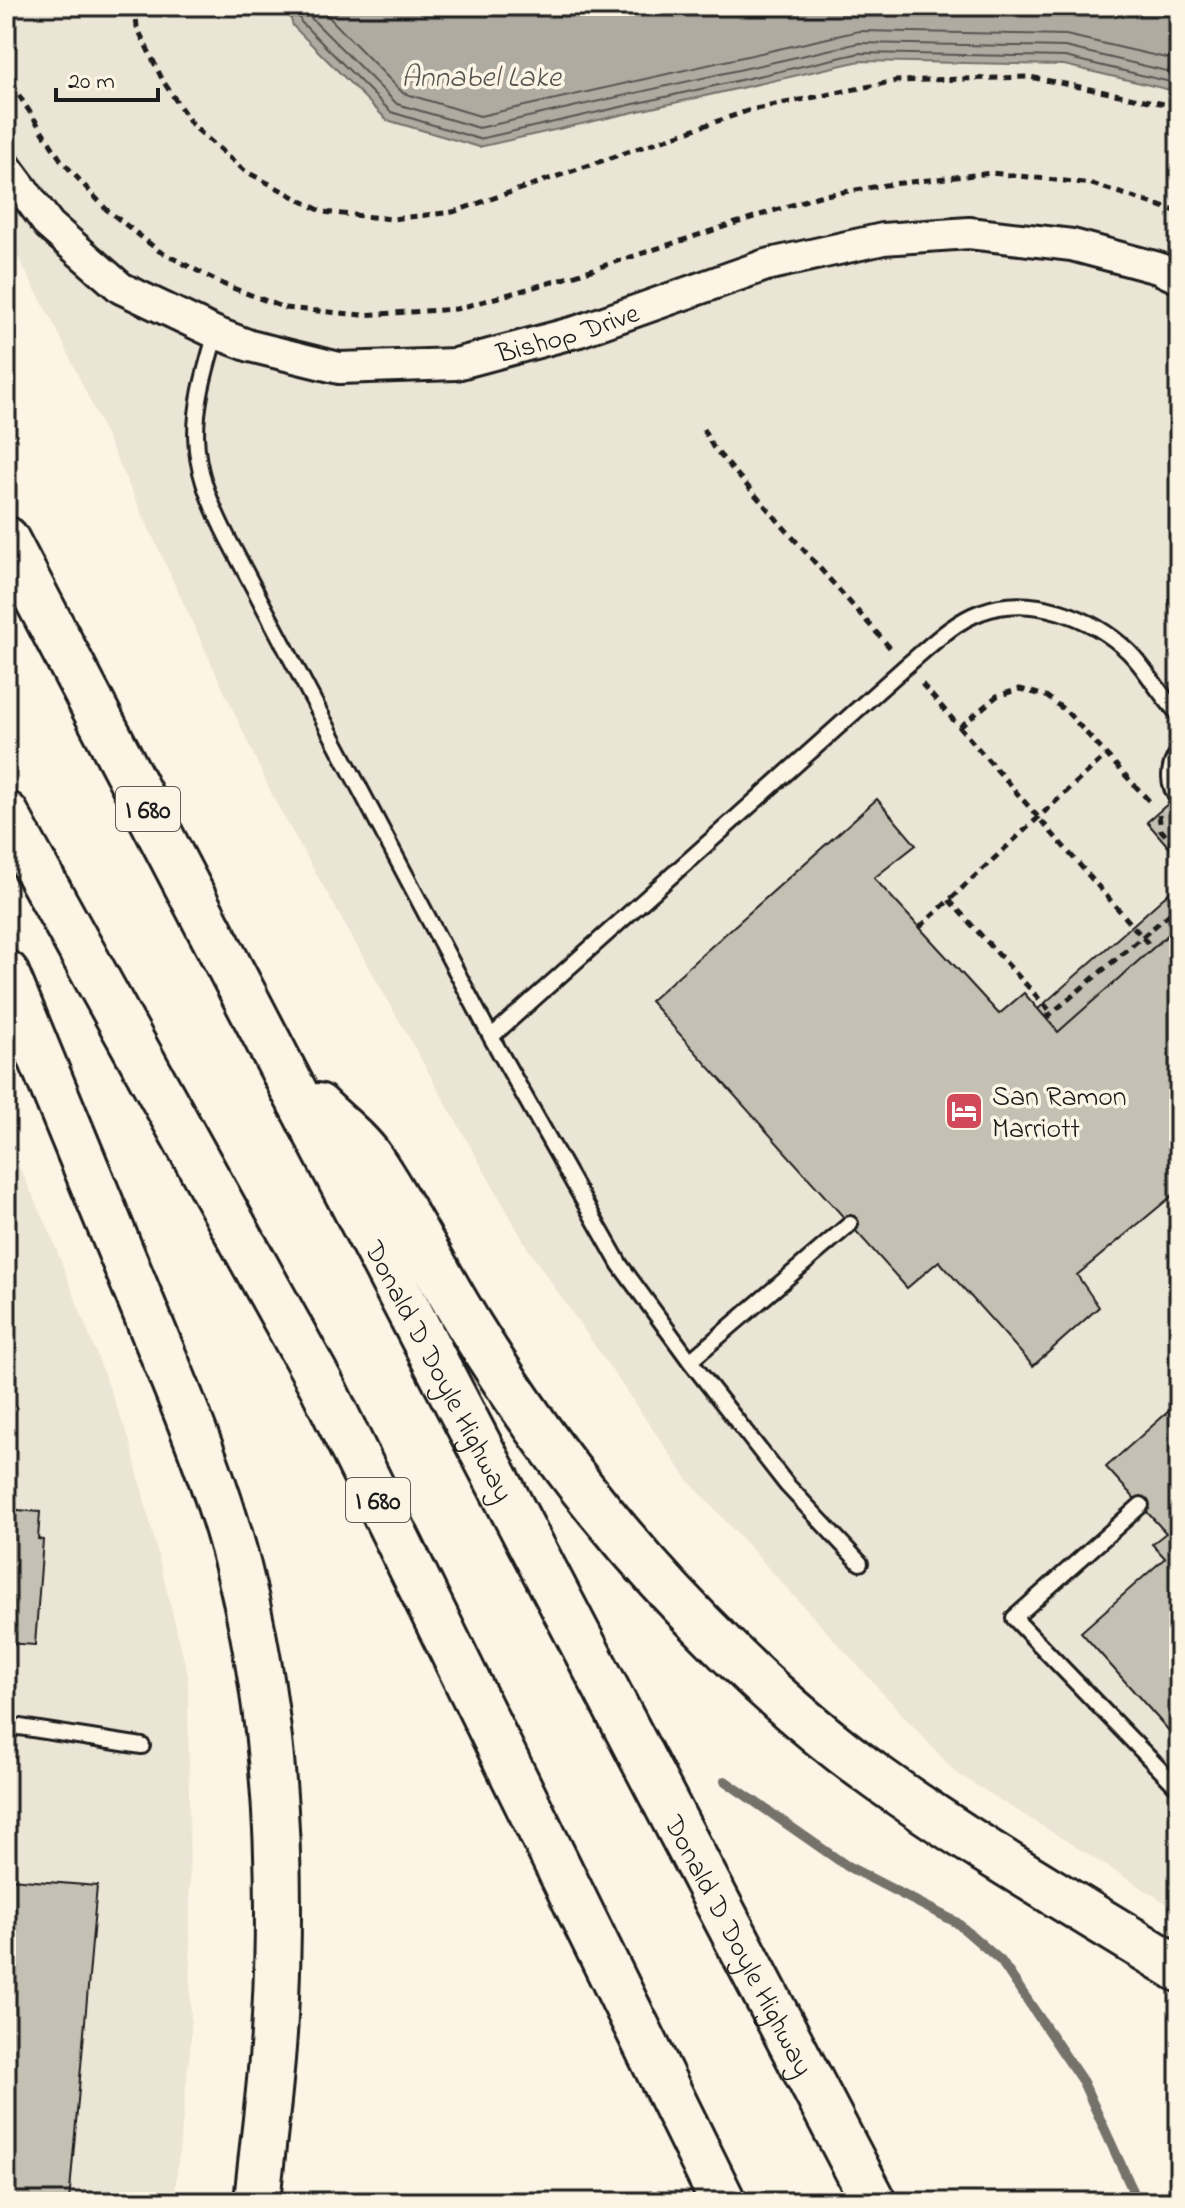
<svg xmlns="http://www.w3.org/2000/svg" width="1185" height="2208" font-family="'Indie Flower',sans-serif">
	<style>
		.built { fill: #ebe5d6 }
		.water { fill: #b0aba1; stroke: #75726c; stroke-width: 2 }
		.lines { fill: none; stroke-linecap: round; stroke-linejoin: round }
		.shore { stroke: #575551; stroke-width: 2 }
		.stream { stroke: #75726c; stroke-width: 10 }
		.building { fill: #c4c0b3; stroke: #1c1c1c; stroke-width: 2 }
		.service-casing { stroke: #1c1c1c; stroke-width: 20 }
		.minor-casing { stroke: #1c1c1c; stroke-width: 36 }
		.motorway-casing { stroke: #1c1c1c; stroke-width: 50 }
		.path { stroke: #1c1c1c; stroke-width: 5; stroke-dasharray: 8 6; stroke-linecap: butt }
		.service { stroke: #fcf5e5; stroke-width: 14 }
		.minor { stroke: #fcf5e5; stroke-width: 30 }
		.motorway { stroke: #fcf5e5; stroke-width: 44 }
		.labels { text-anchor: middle; stroke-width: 7; stroke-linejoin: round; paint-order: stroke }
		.shield { fill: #fcf5e5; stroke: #5f5d58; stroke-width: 2 }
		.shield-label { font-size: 26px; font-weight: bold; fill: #1c1c1c }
		.street-label { font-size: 28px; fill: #1c1c1c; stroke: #fcf5e5 }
		.poi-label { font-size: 28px; fill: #1c1c1c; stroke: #fcf5e5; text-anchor: start }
		.water-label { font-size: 30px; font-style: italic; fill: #575551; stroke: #fcf5e5 }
	</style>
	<rect width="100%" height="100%" fill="#fcf5e5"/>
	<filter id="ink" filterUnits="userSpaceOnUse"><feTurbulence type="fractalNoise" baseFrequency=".0125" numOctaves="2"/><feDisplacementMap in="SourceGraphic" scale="16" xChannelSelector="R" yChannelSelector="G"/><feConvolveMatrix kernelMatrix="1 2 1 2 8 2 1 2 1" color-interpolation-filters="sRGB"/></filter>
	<g filter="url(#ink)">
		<path class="built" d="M6,6H1179V1911L955,1772L687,1479L530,1252L275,801L58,332L6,235Z
			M6,1139L50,1232L130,1442L188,1676L191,2039L174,2202H6Z"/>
		<path class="water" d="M287,6H1179V92L1064,65L860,61L479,147L387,120L293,26Z"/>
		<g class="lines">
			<path class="shore" d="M295,6L301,22L391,112L479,139L860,53L1065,57L1179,84
				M306,6L310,17L397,104L479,128L859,43L1065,47L1179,74
				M318,6L403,93L480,116L859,31L1066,35L1179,61"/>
			<path class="stream" d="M725,1781L847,1866L956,1922L1001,1961L1083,2082L1138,2202"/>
		</g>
		<path class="building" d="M1179,794V859L1147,822Z
			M877,799L916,845L874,878L999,1014L1024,993L1058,1032L1179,925V1190L1077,1275L1099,1307L1033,1366L939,1261L907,1288L650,1001Z
			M1179,884V925L1058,1032L1038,1009Z
			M1179,1402V1742L1081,1632L1165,1558L1152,1544L1166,1533L1106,1467Z
			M6,1495H9L7,1509L40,1512L38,1539L43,1540L35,1645L6,1643Z
			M10,1879L97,1886L69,2202H6V1921Z"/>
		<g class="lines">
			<defs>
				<path id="service" d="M216,333C190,421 185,455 228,539L491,1037L620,1265L690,1361L787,1485L860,1563
					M1179,751C1167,767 1167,786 1179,800
					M491,1037L906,666C929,647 953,622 981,612C1030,593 1093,617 1129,652C1148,671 1160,696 1179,714
					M690,1361L850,1224
					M1141,1505L1014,1618L1179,1789
					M6,1730L20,1727L142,1746"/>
				<g id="minor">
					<path id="s1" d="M6,167L49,225L121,288L216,333L250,346L339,368L456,364L579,331L766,265L883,239L969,233L1072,245L1158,268L1179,278"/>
				</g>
				<g id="motorway">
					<path id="s2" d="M6,539L874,2202"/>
					<path d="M6,814L322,1386L723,2202"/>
					<path d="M6,973C52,1084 97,1195 143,1306C180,1397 220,1487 242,1583C276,1724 283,1873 275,2017C272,2079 263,2140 257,2202"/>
					<path d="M318,1106C335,1123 357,1139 371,1159C407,1212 435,1270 469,1325C508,1388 551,1450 598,1508C676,1605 778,1707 879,1779C975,1848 1079,1907 1179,1969"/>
				</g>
			</defs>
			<use href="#service" class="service-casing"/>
			<use href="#minor" class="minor-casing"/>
			<use href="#motorway" class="motorway-casing"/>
			<path class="path" d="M135,6L137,27L163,81L193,126L245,171L323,212L392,219L453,212L750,110L896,81L1030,77L1179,107
				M6,70L20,97L61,160L106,209L159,251L225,285L285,308L362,315L456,309L563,279L819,196L892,184L992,173L1092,184L1179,212
				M703,429L713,447L892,650
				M922,684L1152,948
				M960,727L997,696L1020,689L1046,696L1066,711L1151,803
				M1159,815L1161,830L1179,851
				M949,900L1052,1013
				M920,927L1106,755
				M1046,1018L1179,906"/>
			<use href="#service" class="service"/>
			<use href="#minor" class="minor"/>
			<use href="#motorway" class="motorway"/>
		</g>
	</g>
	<defs>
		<symbol id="hotel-square" viewBox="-11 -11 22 22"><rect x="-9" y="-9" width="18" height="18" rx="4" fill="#d1495b" stroke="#fcf5e5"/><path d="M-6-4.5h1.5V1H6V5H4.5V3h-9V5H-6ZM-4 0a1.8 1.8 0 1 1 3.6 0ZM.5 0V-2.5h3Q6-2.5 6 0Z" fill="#fff"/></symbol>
	</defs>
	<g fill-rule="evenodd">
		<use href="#hotel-square" x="942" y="1089" width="44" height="44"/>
	</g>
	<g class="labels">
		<g class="shield">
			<rect x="116" y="787" width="64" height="44" rx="6"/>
			<rect x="346" y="1478" width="64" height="44" rx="6"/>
		</g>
		<g class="shield-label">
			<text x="148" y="818">I 680</text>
			<text x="378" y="1509">I 680</text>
		</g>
		<g class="street-label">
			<text dy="10" stroke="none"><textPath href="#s1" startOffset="634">Bishop Drive</textPath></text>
			<text dy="10" stroke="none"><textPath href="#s2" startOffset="938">Donald D Doyle Highway</textPath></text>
			<text dy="10" stroke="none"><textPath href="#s2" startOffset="1586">Donald D Doyle Highway</textPath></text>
		</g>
		<g class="poi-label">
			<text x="992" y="1105">San Ramon<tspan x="992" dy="32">Marriott</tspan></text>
		</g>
		<g class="water-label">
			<text x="481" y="86">Annabel Lake</text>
		</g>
	</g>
	<rect width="1185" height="2208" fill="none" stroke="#fcf5e5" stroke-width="32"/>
	<rect x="16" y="16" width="1153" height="2176" fill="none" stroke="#1c1c1c" stroke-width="3" filter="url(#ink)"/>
	<path d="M56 88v12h102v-12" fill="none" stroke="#1c1c1c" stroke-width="4"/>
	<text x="68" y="88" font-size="24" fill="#1c1c1c" stroke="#fcf5e5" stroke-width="6" paint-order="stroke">20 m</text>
</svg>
